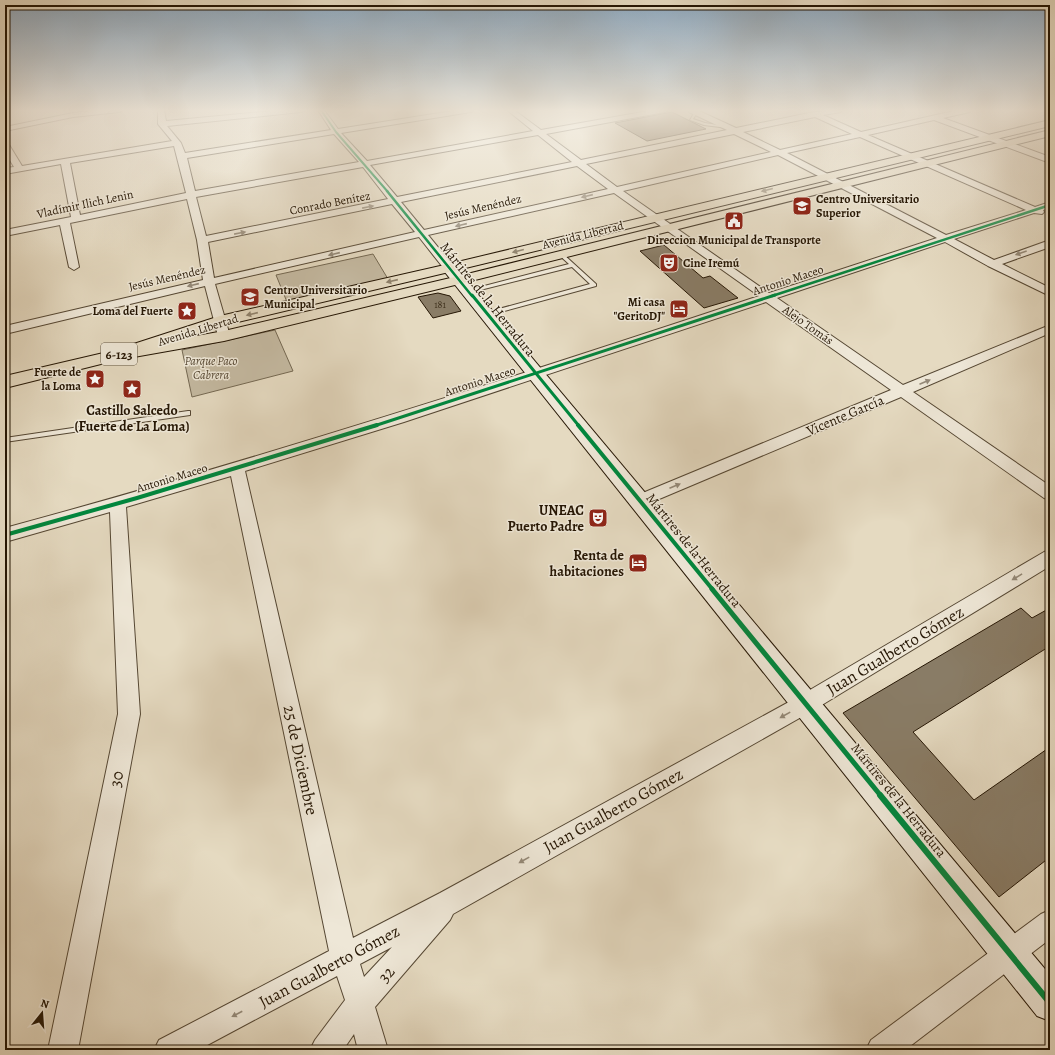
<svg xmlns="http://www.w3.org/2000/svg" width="1055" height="1055" font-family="Alegreya,serif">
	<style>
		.green { fill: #c4b9a1; stroke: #746852 }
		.building { fill: #897c66; stroke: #251604 }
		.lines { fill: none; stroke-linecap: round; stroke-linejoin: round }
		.lane-casing { stroke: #554733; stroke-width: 2 }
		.street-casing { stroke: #554733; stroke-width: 2 }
		.secondary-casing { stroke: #251604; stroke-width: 2 }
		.primary-casing { stroke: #251604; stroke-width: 2 }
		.lane { fill: #eee7d7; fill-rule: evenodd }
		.street { fill: #eee7d7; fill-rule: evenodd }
		.secondary { fill: #eee7d7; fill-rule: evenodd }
		.primary { fill: #e5dac1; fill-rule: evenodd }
		.cycleway-far5-casing { stroke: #eee7d7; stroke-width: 3 }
		.cycleway-far4-casing { stroke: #eee7d7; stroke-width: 4 }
		.cycleway-far3-casing { stroke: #eee7d7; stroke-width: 5 }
		.cycleway-far2-casing { stroke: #eee7d7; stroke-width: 6 }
		.cycleway-far1-casing { stroke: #eee7d7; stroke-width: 8 }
		.cycleway-casing { stroke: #eee7d7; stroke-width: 8 }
		.cycleway-far5 { stroke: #00873e; stroke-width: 2 }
		.cycleway-far4 { stroke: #00873e; stroke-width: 2.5 }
		.cycleway-far3 { stroke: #00873e; stroke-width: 3 }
		.cycleway-far2 { stroke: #00873e; stroke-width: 4 }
		.cycleway-far1 { stroke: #00873e; stroke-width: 5 }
		.cycleway { stroke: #00873e; stroke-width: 6 }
		.oneway { fill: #8f826c }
		.oneway2 { fill: #948978 }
		.labels { text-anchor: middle; stroke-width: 3; stroke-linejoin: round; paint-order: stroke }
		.far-number-label { font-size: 10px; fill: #3e301c }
		.far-poi-label { font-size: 12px; font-weight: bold; fill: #251604; stroke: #eee7d7; text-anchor: start }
		.far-street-label { font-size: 12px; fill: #251604; stroke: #eee7d7 }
		.far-park-label { font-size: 12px; font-style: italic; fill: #554733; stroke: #eee7d7 }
		.shield { fill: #eee7d7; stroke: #615543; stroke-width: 1 }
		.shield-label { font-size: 13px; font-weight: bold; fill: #251604 }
		.street-label { font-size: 14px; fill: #251604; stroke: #eee7d7 }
		.poi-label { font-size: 14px; font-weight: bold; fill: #251604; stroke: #eee7d7; text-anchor: end }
		.near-street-label { font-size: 17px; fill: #251604; stroke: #eee7d7 }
	</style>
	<rect width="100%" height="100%" fill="#e5dac1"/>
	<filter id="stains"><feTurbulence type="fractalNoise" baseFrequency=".005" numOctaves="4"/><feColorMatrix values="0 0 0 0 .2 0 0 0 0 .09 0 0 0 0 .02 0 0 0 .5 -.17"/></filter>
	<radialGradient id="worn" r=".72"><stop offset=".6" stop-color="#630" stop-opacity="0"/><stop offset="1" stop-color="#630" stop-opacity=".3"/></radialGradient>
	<path class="green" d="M373,254L388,279L287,302L276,275Z
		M275,330L293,371L192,397L182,350Z"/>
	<path class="building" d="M672,112L706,129L647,141L615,123Z
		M664,245L703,278L710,276L738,298L704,308L640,251Z
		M438,293L450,296L461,311L433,318L418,297Z
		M1021,608L1032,618L1050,608V646L913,732L974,800L1050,747V857L999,897L843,713Z"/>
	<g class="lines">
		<defs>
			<path id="lane" d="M696,110L698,111L693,119L705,123L730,127L728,128L704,125L690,120Z
				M562,253L596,284V286L486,316L484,315V313L590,284L572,267L468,293L465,291L569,264L559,255Z
				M188,411H190V415L5,442V438Z"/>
			<path id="street" d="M101,110H123L119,112L73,117L5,131V127L73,113Z
				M158,110H164L166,121L282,110H305L301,112L167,126L181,143L185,153L331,130L318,110H324L338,129L459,110H475L471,112L341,133L367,161L533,131L507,110H514L541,130L654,110H669L665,112L546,134L581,160L727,130L689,112V110H697L736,128L814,112L841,110V112L823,115L861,132L958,110H970V112L943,118L1050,157V163L934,120L868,135L1035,207L1050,202V208L1043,210L1044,212L1042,214L1034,213L954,239L994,260L1050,240V247L1002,264L1050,288V296L988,266L945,242L777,298L903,385L1050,325V333L913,392L1050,486V500L1044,498L901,397L645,505L639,507L633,505L631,501L633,497L891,390L766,302L404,422L245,471L353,938L440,893L798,697L1044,552L1050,550V566L812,711L453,914L450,920L375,1007L388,1050H358L354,1034L343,1050H310L315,1040L345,1000L337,976L198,1050H154L159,1040L329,951L231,476L126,507L140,714L78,1050H48L118,714L110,512L5,542V528C259,459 509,379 759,296L614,193L428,235L455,268L449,271L445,270L419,237L215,284L230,336L228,339H220L218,336L205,286L5,334V326L203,280L197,240L187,199L70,223L79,267L74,270L69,267L60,225L5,236V230L71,217L61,164L5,174V168L14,167L5,152V143H8L22,166L172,141L158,124ZM815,117L852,134L780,150L743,132ZM334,134L359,162L195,191L187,158ZM734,134L771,152L617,187L586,164ZM538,135L572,162L397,197L370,165ZM860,137L1026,210L946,235L787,153ZM174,146L186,193L80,215L70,163ZM778,155L937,238L769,293L623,191ZM577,166L608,189L424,230L401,202ZM363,167L388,199L206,236L196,197ZM392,204L415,232L214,278L208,242ZM392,947L364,977L360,964Z
				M1050,910V939L905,1050H866L871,1040L1041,914Z"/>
			<path id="secondary" d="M449,264L454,265L1050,975V1021L1037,1016L444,271L442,268L444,265Z"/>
			<path id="primary" d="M1050,120V126L449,272L225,325L185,338L224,331L459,276L1050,130V136L459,284L224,341L117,360L5,388V376L112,351L220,316L449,264Z"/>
		</defs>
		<use href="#lane" class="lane-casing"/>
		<use href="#street" class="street-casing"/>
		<use href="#secondary" class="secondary-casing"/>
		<use href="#primary" class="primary-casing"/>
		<use href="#lane" class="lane"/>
		<use href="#street" class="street"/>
		<use href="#secondary" class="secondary"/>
		<use href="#primary" class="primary"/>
		<defs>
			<path id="cycleway-far5" d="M321,110L336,132L388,192"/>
			<path id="cycleway-far4" d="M387,191L472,296
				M772,296L1050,205"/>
			<path id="cycleway-far3" d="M472,295L579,426
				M374,426L775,295"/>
			<path id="cycleway-far2" d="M578,425L713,590
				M5,535L137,498L377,425"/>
			<path id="cycleway-far1" d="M712,589L881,796"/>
			<path id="cycleway" d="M880,795L1050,1003"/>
		</defs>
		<use href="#cycleway-far5" class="cycleway-far5-casing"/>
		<use href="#cycleway-far4" class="cycleway-far4-casing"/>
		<use href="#cycleway-far3" class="cycleway-far3-casing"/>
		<use href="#cycleway-far2" class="cycleway-far2-casing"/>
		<use href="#cycleway-far1" class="cycleway-far1-casing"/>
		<use href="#cycleway" class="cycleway-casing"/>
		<use href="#cycleway-far5" class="cycleway-far5"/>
		<use href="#cycleway-far4" class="cycleway-far4"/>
		<use href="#cycleway-far3" class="cycleway-far3"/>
		<use href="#cycleway-far2" class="cycleway-far2"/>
		<use href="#cycleway-far1" class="cycleway-far1"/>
		<use href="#cycleway" class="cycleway"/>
	</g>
	<defs><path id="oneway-solid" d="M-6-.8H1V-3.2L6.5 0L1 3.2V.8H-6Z"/></defs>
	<g class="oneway">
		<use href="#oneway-solid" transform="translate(767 190) rotate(166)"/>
		<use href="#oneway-solid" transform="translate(518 251) rotate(166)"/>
		<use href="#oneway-solid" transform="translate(392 281) rotate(167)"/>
		<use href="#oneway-solid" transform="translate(252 314) rotate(167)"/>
	</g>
	<g class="oneway2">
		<use href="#oneway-solid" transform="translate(587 196) rotate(167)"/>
		<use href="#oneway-solid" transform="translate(368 207) rotate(-11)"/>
		<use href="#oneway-solid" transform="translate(461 225) rotate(167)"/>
		<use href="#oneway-solid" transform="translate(240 233) rotate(-11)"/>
		<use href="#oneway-solid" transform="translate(1021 253) rotate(161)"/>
		<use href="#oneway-solid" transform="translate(334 254) rotate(167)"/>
		<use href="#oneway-solid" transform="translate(193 285) rotate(167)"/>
		<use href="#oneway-solid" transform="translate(925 382) rotate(-23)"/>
		<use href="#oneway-solid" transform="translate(675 486) rotate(-23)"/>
		<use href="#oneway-solid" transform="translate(1017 577) rotate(149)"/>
		<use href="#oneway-solid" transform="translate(785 715) rotate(151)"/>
		<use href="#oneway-solid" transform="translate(524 860) rotate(151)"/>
		<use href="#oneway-solid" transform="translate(237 1014) rotate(152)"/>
	</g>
	<linearGradient id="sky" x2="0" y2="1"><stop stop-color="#8da8bf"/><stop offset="0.43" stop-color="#f3eee3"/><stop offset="1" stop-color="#f3eee3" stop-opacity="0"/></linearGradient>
	<rect width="1055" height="257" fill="url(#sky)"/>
	<defs>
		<symbol id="university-square" viewBox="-11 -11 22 22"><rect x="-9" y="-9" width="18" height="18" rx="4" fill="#8f2418" stroke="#eee7d7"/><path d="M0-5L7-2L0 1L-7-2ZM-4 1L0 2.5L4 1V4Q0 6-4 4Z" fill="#fff"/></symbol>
		<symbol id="civic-square" viewBox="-11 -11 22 22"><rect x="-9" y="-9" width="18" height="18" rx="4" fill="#8f2418" stroke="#eee7d7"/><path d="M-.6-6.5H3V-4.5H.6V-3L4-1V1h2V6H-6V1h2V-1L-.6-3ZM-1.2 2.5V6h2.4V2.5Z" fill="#fff"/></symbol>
		<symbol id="theatre-square" viewBox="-11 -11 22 22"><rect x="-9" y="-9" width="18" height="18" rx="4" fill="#8f2418" stroke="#eee7d7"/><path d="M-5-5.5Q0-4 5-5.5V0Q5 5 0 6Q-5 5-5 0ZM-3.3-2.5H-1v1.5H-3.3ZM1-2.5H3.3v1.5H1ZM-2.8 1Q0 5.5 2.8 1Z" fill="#fff"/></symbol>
		<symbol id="hotel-square" viewBox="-11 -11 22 22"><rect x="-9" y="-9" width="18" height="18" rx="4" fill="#8f2418" stroke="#eee7d7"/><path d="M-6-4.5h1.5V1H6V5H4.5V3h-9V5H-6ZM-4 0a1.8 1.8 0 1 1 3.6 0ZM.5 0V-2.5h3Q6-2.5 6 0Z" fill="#fff"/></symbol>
		<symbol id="sight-square" viewBox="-11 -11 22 22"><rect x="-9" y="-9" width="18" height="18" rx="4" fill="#8f2418" stroke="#eee7d7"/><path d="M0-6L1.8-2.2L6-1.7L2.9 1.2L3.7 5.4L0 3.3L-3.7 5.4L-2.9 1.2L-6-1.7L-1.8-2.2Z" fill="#fff"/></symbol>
	</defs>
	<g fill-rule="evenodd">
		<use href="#university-square" x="791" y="195" width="22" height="22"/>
		<use href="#civic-square" x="723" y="210" width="22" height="22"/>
		<use href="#theatre-square" x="658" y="252" width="22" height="22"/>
		<use href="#university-square" x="239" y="286" width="22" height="22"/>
		<use href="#hotel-square" x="668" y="298" width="22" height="22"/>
		<use href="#sight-square" x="176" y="300" width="22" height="22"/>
		<use href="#sight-square" x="84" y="368" width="22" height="22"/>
		<use href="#sight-square" x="121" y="378" width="22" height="22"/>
		<use href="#theatre-square" x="587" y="507" width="22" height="22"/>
		<use href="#hotel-square" x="627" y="552" width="22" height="22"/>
	</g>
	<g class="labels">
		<g class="far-number-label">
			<text x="440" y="308">181</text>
		</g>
		<g class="far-poi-label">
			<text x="816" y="203">Centro Universitario<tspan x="816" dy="14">Superior</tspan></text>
			<text x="734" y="244" text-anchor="middle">Direccion Municipal de Transporte</text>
			<text x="683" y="267">Cine Iremú</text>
			<text x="264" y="294">Centro Universitario<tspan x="264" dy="14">Municipal</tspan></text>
			<text x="665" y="306" text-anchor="end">Mi casa<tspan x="665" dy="14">"GeritoDJ"</tspan></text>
			<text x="173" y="315" text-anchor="end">Loma del Fuerte</text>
			<text x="81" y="376" text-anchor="end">Fuerte de<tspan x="81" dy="14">la Loma</tspan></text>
		</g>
		<g class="far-street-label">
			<text transform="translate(330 203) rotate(-11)" y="4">Conrado Benítez</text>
			<text transform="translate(85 204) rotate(-12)" y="4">Vladímir Ilich Lenin</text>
			<text transform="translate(483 207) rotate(-13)" y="4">Jesús Menéndez</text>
			<text transform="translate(583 235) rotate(-14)" y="4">Avenida Libertad</text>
			<text transform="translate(167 278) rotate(-13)" y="4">Jesús Menéndez</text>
			<text transform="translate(788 280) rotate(-18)" y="4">Antonio Maceo</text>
			<text transform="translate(808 325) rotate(35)" y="4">Alejo Tomás</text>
			<text transform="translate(198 330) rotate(-17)" y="4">Avenida Libertad</text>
			<text transform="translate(480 381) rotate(-18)" y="4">Antonio Maceo</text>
			<text transform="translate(172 478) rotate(-17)" y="4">Antonio Maceo</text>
		</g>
		<g class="far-park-label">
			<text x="211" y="365">Parque Paco<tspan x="211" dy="14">Cabrera</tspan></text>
		</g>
		<rect class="shield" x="101" y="343" width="36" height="22" rx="3"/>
		<g class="shield-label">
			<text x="119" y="359">6-123</text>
		</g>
		<g class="street-label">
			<text transform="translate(488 299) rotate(51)" y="5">Mártires de la Herradura</text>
			<text transform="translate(845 415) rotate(-23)" y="5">Vicente García</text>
			<text transform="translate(694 550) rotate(51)" y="5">Mártires de la Herradura</text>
			<text transform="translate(899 800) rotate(51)" y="5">Mártires de la Herradura</text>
		</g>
		<g class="poi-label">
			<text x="132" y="415" text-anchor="middle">Castillo Salcedo<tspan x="132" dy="16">(Fuerte de La Loma)</tspan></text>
			<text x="584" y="515">UNEAC<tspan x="584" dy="16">Puerto Padre</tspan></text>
			<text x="624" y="560">Renta de<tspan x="624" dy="16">habitaciones</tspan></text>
		</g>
		<g class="near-street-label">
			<text transform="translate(895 650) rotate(-31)" y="6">Juan Gualberto Gómez</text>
			<text transform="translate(301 760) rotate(78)" y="6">25 de Diciembre</text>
			<text transform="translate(116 779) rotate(-79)" y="6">30</text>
			<text transform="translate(613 810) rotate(-29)" y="6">Juan Gualberto Gómez</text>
			<text transform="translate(329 966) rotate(-28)" y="6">Juan Gualberto Gómez</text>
			<text transform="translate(386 974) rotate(-49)" y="6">32</text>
		</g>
	</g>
	<rect width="1055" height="1055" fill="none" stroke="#e5dac1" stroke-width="20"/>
	<rect x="6" y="6" width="1043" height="1043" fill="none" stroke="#251604" stroke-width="2"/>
	<rect x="10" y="10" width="1035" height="1035" fill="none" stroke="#251604"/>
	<g transform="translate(42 1013) rotate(17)" stroke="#eee7d7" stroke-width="3" paint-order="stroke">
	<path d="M0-3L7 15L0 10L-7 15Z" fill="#251604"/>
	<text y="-6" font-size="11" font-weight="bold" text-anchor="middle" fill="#251604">N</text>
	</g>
	<rect width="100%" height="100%" filter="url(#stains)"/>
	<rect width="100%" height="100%" fill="url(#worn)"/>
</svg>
